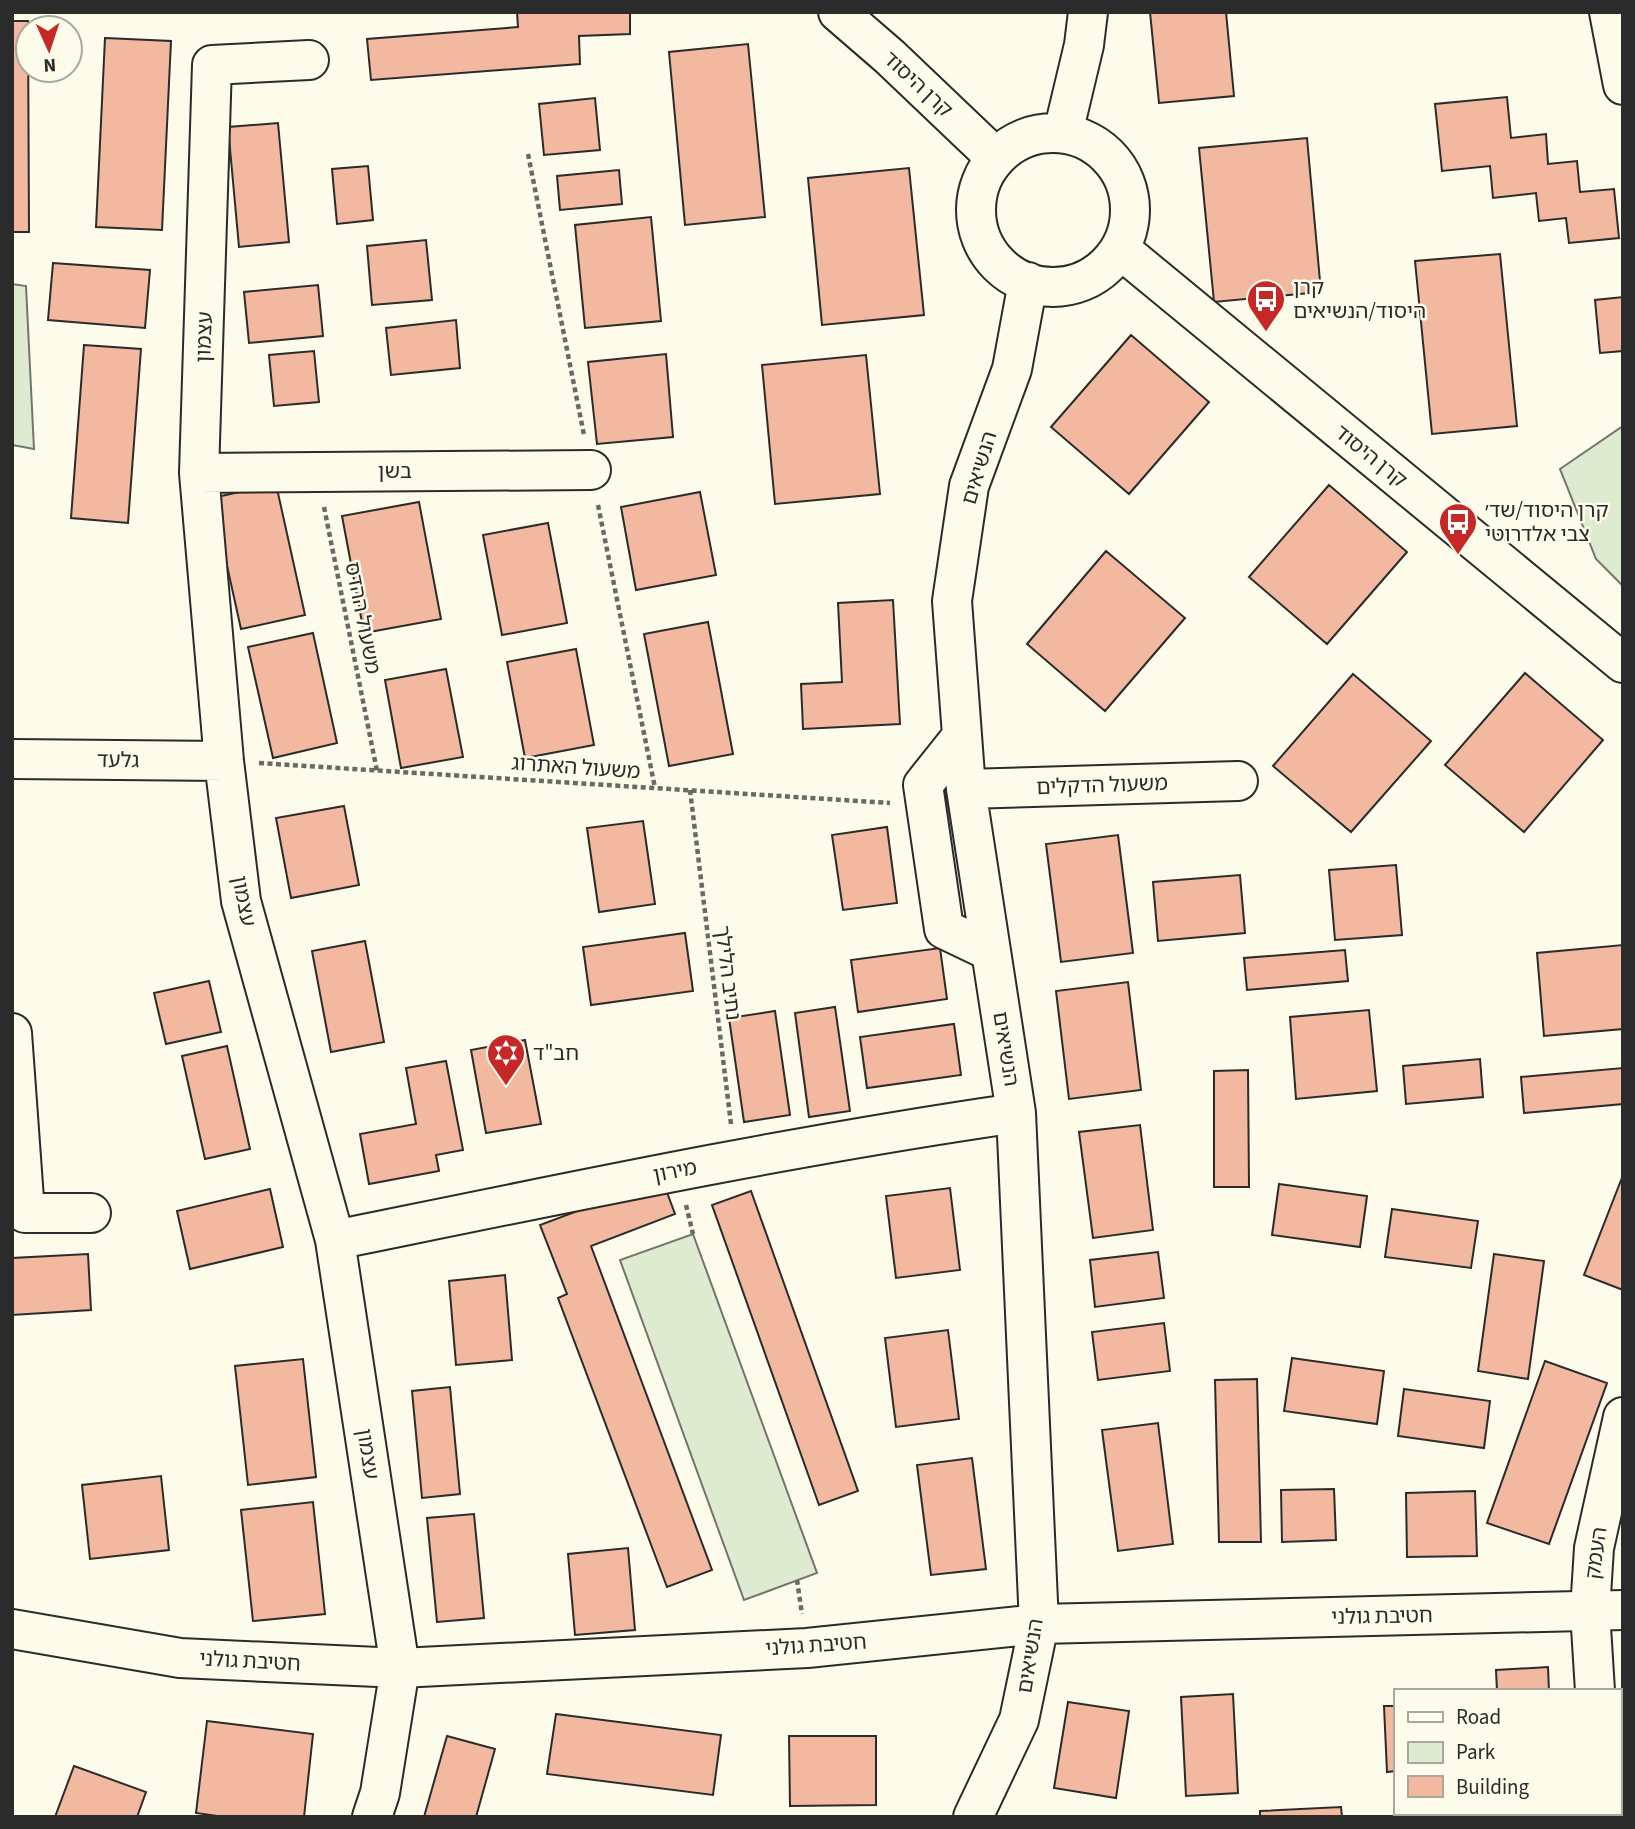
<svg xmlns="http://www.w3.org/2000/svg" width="1635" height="1829" font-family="'Source Sans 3','Noto Sans Hebrew',sans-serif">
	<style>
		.green { fill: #deebd1; stroke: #74746e; stroke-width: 2 }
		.building { fill: #f2b8a0; stroke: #2b2b2b; stroke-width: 2 }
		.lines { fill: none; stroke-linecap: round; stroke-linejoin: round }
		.minor-casing { stroke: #2b2b2b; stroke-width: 42 }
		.major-casing { stroke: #2b2b2b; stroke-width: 42 }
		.path { stroke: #6a6964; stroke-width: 4.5; stroke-dasharray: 5 3.5; stroke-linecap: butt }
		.minor { stroke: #fdfbea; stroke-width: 38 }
		.major { stroke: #fdfbea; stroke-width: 38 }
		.labels { text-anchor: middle; stroke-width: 5; stroke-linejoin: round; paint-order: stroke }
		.street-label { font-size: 21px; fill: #2b2b2b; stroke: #fdfbea }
		.poi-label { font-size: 21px; fill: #2b2b2b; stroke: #fdfbea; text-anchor: start }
	</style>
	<rect width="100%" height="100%" fill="#fdfbea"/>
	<path class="green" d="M12,284L26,286L34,449L12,445Z
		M1623,426V586L1596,559L1560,469Z
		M693,1234L817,1573L744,1600L620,1260Z"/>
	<path class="building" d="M517,12H630V34L579,36L580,64L371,80L367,39L518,27Z
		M1150,12H1226L1234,96L1159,103Z
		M12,21H28L29,232H12Z
		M105,38L171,41L162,230L96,227Z
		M748,44L765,217L685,225L669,52Z
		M1507,97L1511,138L1546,134L1548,164L1577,161L1580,192L1614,189L1619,238L1569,243L1566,218L1539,221L1536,193L1493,198L1490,166L1442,171L1435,104Z
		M595,98L600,150L544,155L539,104Z
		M278,123L289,242L239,247L228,127Z
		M1307,138L1321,292L1214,302L1199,148Z
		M368,166L373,220L337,224L332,169Z
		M909,168L924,315L822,325L808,178Z
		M619,170L622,204L560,210L557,176Z
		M651,217L661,321L585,328L575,225Z
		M426,240L432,300L372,305L367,246Z
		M1500,254L1517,426L1432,434L1415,261Z
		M53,263L150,270L145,328L48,320Z
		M318,285L323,336L249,343L244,292Z
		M1623,297V351L1600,353L1595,300Z
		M456,320L460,368L391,375L386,328Z
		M1131,335L1209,402L1129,494L1051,427Z
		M84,345L141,349L128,523L71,518Z
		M314,351L319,402L274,406L269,355Z
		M666,354L673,437L597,444L588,362Z
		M866,355L880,494L775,504L762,365Z
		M276,484L305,615L241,629L212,498Z
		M1329,485L1407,552L1327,644L1249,577Z
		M700,492L716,575L636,590L621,507Z
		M419,502L441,619L364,633L342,516Z
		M548,523L567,623L502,635L483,535Z
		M1106,551L1185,618L1105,711L1027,644Z
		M893,600L900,724L803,729L801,684L842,682L838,603Z
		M708,622L733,754L669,766L644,634Z
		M313,633L337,743L273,758L248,647Z
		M576,649L594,745L525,758L507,662Z
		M446,669L463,757L401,768L385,680Z
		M1525,673L1603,740L1524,832L1445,765Z
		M1353,674L1431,741L1351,832L1273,766Z
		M344,806L359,885L291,898L276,818Z
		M643,821L655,904L599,912L587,828Z
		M887,827L897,903L843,910L832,835Z
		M1118,835L1133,953L1061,962L1046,844Z
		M1396,865L1402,935L1335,940L1329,870Z
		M1240,875L1245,933L1158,941L1153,882Z
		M685,933L693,991L591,1005L583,947Z
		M365,941L384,1042L331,1052L312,951Z
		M1623,945V1029L1544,1036L1537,953Z
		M940,948L947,999L858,1012L851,960Z
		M1345,950L1348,981L1247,990L1244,958Z
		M209,981L221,1032L166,1044L154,993Z
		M1128,982L1141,1090L1069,1099L1056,991Z
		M835,1007L850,1111L809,1117L795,1013Z
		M1369,1010L1377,1091L1296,1099L1290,1017Z
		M775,1011L790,1115L744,1122L729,1018Z
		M954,1024L961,1075L867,1088L860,1037Z
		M525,1040L541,1124L486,1133L471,1050Z
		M227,1046L250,1149L205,1159L182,1056Z
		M1480,1059L1483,1097L1406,1104L1403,1066Z
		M446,1061L463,1150L436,1155L439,1171L369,1184L360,1134L416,1124L406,1068Z
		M1623,1068V1104L1524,1113L1521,1077Z
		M1248,1070L1249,1187H1214V1071Z
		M1140,1125L1153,1230L1093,1238L1079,1132Z
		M1623,1175V1290L1584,1275Z
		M662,1179L675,1214L591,1246L712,1570L667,1587L558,1298L567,1294L540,1225Z
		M1279,1184L1367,1196L1360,1247L1272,1235Z
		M950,1188L960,1270L896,1278L886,1196Z
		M270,1189L283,1247L190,1269L177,1211Z
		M751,1191L858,1491L819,1505L712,1205Z
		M1392,1209L1478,1221L1471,1268L1385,1257Z
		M1158,1252L1164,1298L1095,1307L1090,1260Z
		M88,1254L91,1310L12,1315V1258Z
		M1494,1254L1544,1261L1528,1379L1478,1371Z
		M505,1275L512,1360L456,1365L449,1281Z
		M1164,1323L1170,1371L1098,1380L1092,1332Z
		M948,1330L959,1419L896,1427L885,1338Z
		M1292,1358L1384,1371L1377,1424L1284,1411Z
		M303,1359L316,1477L248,1485L235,1366Z
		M1545,1361L1607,1383L1549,1544L1487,1523Z
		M1257,1379L1261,1542H1219L1215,1380Z
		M450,1387L460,1494L422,1498L412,1391Z
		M1404,1389L1490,1401L1484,1448L1398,1436Z
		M1158,1423L1173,1544L1118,1551L1102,1430Z
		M972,1458L986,1569L931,1575L917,1465Z
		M161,1476L169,1550L90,1559L82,1485Z
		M1334,1489L1336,1540L1282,1542L1281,1490Z
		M1475,1491L1477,1556L1407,1557L1406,1493Z
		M313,1502L325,1614L253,1621L241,1510Z
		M474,1514L484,1618L437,1622L427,1518Z
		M628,1548L635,1630L575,1635L568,1554Z
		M1548,1667L1549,1691H1497L1496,1670Z
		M1233,1694L1238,1793L1186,1796L1181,1697Z
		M1068,1702L1129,1711L1116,1798L1054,1788Z
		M1384,1706H1395V1771L1387,1772Z
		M556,1714L721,1735L713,1795L547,1774Z
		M207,1721L313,1734L304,1817H224L196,1813Z
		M447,1736L495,1749L476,1817H424Z
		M789,1736H876V1805L790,1806Z
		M74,1766L146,1792L137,1817H55Z
		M1341,1807L1342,1817H1260V1811Z
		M1504,1813H1555L1556,1817H1504Z"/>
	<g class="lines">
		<defs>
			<path id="minor" d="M838,12L890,57L996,158
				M1609,12L1623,85
				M309,60L212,65L199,473L224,761L241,901L335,1240L400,1668L380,1793L372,1817
				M1063,133L1084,45L1088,12
				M976 210a77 77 0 1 1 154 0a77 77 0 1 1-154 0Z
				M1120,249L1623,663
				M199,473L591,470
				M962,736L923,785L944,929L990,951
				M12,759L224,761
				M966,789L1238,781
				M12,1033L25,1213H91
				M335,1240C561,1194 788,1146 1016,1113
				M12,1629L180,1658L400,1668L807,1648L1039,1624L1623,1610
				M1619,1762H1623
				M973,1817L1019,1720L1039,1624L1016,1113L966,789L952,601L969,486L1012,369L1028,282"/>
			<path id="major" d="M1595,1691L1590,1611L1594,1548L1623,1417
				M1602,1813V1817"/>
		</defs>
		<use href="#minor" class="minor-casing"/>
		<use href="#major" class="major-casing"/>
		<path class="path" d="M528,154L584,435
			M598,505L655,788
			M324,507L377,771
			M259,763L890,803
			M690,790L731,1124
			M686,1205L693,1234
			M797,1580L802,1614"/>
		<use href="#minor" class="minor"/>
		<use href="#major" class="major"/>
	</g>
	<defs>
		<symbol id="bus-pin" viewBox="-11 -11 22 30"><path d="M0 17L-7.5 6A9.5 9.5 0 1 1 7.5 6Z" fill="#c62828" stroke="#fdfbea"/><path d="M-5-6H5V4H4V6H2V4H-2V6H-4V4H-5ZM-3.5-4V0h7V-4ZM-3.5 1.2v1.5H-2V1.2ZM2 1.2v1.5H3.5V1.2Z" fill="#fff"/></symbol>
		<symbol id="synagogue-pin" viewBox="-11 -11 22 30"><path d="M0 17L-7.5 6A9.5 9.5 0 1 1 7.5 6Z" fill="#c62828" stroke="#fdfbea"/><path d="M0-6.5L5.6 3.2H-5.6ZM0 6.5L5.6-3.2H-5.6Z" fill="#fff"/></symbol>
	</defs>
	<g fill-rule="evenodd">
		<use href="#bus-pin" x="1244" y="277" width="44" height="60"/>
		<use href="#bus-pin" x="1436" y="500" width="44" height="60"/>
		<use href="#synagogue-pin" x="484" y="1031" width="44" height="60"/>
	</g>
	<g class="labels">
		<g class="street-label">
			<text transform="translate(918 84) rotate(43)" y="7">קרן היסוד</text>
			<text transform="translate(204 337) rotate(-88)" y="7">עצמון</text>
			<text transform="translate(1371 456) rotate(39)" y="7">קרן היסוד</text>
			<text transform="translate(979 468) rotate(-73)" y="7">הנשיאים</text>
			<text x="395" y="478">בשן</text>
			<text transform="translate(363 618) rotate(79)" y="7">משעול ההדס</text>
			<text transform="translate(118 760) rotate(1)" y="7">גלעד</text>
			<text transform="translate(576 767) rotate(4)" y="7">משעול האתרוג</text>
			<text transform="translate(1102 785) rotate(-2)" y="7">משעול הדקלים</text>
			<text transform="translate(244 901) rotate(79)" y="7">עצמון</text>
			<text transform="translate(728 973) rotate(83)" y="7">נתיב הלילך</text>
			<text transform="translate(1006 1049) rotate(81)" y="7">הנשיאים</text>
			<text transform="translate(675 1171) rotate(-11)" y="7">מירון</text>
			<text transform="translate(368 1454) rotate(81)" y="7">עצמון</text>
			<text transform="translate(1596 1553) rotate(-82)" y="7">העמק</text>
			<text transform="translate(1382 1616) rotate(-1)" y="7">חטיבת גולני</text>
			<text transform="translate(816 1645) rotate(-4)" y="7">חטיבת גולני</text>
			<text transform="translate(1030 1656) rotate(-81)" y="7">הנשיאים</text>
			<text transform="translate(250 1661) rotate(3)" y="7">חטיבת גולני</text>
		</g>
		<g class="poi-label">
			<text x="1293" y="294">קרן<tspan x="1293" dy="24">היסוד/הנשיאים</tspan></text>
			<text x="1485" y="517">קרן היסוד/שד׳<tspan x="1485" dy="24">צבי אלדרוטי</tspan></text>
			<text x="533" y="1060">חב"ד</text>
		</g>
	</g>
	<rect width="1635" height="1829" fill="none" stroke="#2b2b2b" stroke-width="28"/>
	<rect x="1394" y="1689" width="228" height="126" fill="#fdfbea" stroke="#a9a89e" stroke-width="2"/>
	<rect x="1408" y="1712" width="35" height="10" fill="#fdfbea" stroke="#a9a89e" stroke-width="2"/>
	<text x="1456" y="1724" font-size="21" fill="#2b2b2b">Road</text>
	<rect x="1408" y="1742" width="35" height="21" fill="#deebd1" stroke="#a9a89e" stroke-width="2"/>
	<text x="1456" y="1759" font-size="21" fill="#2b2b2b">Park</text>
	<rect x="1408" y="1776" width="35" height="21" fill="#f2b8a0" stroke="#a9a89e" stroke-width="2"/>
	<text x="1456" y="1794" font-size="21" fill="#2b2b2b">Building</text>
	<g transform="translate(49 49) rotate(177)"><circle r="33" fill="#fdfbea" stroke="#a9a89e" stroke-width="2"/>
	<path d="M0-5L12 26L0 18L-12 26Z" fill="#c62828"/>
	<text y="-10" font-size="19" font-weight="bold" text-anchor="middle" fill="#2b2b2b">N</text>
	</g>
</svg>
